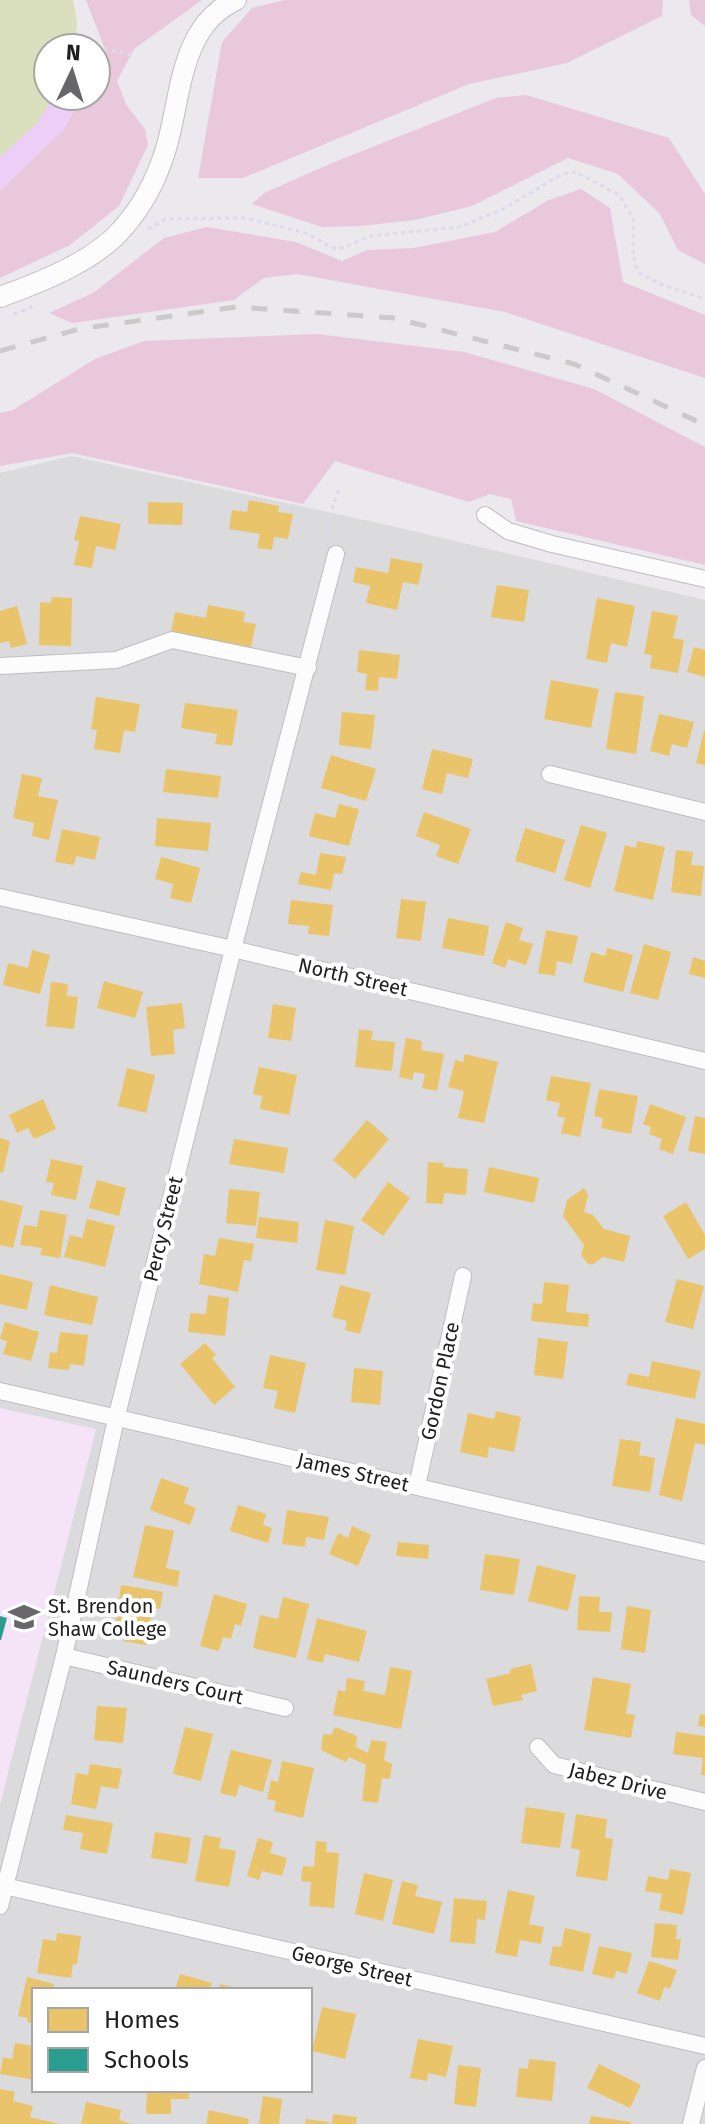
<svg xmlns="http://www.w3.org/2000/svg" width="705" height="2124" font-family="'Fira Sans',sans-serif">
	<style>
		.residential { fill: #dbdadd; fill-rule: evenodd }
		.education { fill: #f5e4f7 }
		.grass { fill: #e9c8dc }
		.sand { fill: #eccef6 }
		.water { fill: #dae0bd }
		.homes { fill: #e9c46a }
		.schools { fill: #2a9d8f }
		.lines { fill: none; stroke-linecap: round; stroke-linejoin: round }
		.minor-casing { stroke: #bebdc0; stroke-width: 18 }
		.tertiary-casing { stroke: #bebdc0; stroke-width: 22 }
		.path { stroke: #dcdaeb; stroke-width: 3; stroke-dasharray: 4 4; stroke-linecap: butt }
		.minor { stroke: #fcfcfc; stroke-width: 16 }
		.tertiary { stroke: #fcfcfc; stroke-width: 20 }
		.rail { stroke: #cbcacb; stroke-width: 5; stroke-dasharray: 16 16; stroke-linecap: butt }
		.labels { text-anchor: middle; stroke-width: 8; stroke-linejoin: round; paint-order: stroke }
		.street-label { font-size: 20px; fill: #202020; stroke: #fff }
		.poi-label { font-size: 20px; fill: #202020; stroke: #fff; text-anchor: start }
	</style>
	<rect width="100%" height="100%" fill="#ebe8ee"/>
	<path class="residential" d="M71,456L387,525L705,600V2124H0V473ZM34,1990H310V2090H34Z"/>
	<path class="education" d="M0,1408L96,1429L0,1804Z"/>
	<path class="grass" d="M86,0H202L134,49L117,81L127,106L145,129L148,145L119,206L70,245L0,278V191L64,129L82,96H96V70L106,52Z
		M285,0H663L662,16L567,63L469,84L243,178H198L222,42L252,8Z
		M689,0H705V26L691,15Z
		M526,95L669,138L705,194V264L678,250L660,214L618,174L568,158L472,206L415,220L360,226L322,227L252,204L264,193L332,163L496,98Z
		M581,189L610,208L623,282L705,315V378L505,312L297,274L264,278L234,300L72,323L49,313L93,293L164,238L207,227L296,242L342,261L367,250L414,248L495,232L549,200Z
		M317,334L464,352L594,389L705,447V565L516,521L511,499L490,494L469,502L335,461L303,504L72,453L0,466V413L13,410L95,359L144,341Z"/>
	<path class="sand" d="M0,46L48,96H82L64,129L0,191Z"/>
	<path class="water" d="M0,0H73L77,21L76,48H48V96H54L37,123L0,157Z"/>
	<path class="homes" d="M249,500L279,506L278,512L293,514L288,539L274,537L272,550L257,548L260,534L229,529L232,510L247,512Z
		M148,502L183,503L182,525L148,524Z
		M80,516L121,524L115,550L96,546L92,568L74,565L79,541L74,540Z
		M391,558L423,564L418,585L403,582L397,610L366,603L370,586L353,582L356,567L388,573Z
		M497,585L529,590L524,622L491,617Z
		M52,597L72,598L71,646L39,645L40,602L51,603Z
		M597,598L635,606L627,647L611,643L607,663L586,659Z
		M208,605L245,612L243,622L256,624L251,647L171,632L175,612L206,618Z
		M17,606L27,644L11,648L9,641L0,643V611Z
		M652,611L678,616L673,638L684,640L678,673L650,668L652,655L644,654Z
		M694,647L705,650V677L687,672Z
		M359,650L400,655L397,679L379,677L378,691L365,690L367,674L357,672Z
		M551,680L599,689L591,728L544,719Z
		M615,692L644,696L636,754L606,749Z
		M96,697L140,704L135,732L124,730L120,753L94,749L97,730L91,729Z
		M185,703L238,710L232,746L215,744L217,734L181,728Z
		M342,712L375,715L371,749L339,745Z
		M659,714L694,722L687,748L672,744L669,756L650,751Z
		M704,731H705V765L696,763Z
		M432,749L473,759L468,778L447,773L442,794L422,789Z
		M331,755L376,769L366,801L321,788Z
		M166,769L221,776L218,798L163,792Z
		M22,774L42,778L38,796L58,800L49,840L32,836L34,823L13,818Z
		M339,804L359,809L349,846L309,836L315,813L335,818Z
		M424,812L471,829L458,864L436,856L440,845L416,836Z
		M157,818L211,823L208,851L155,846Z
		M581,825L607,833L590,888L564,880Z
		M525,828L565,840L555,873L515,861Z
		M62,829L100,837L95,860L76,856L74,865L55,862Z
		M637,841L665,847L653,900L614,891L625,845L636,848Z
		M676,850L693,852L691,865L704,866L701,896L671,892Z
		M320,853L346,857L342,874L334,873L331,890L298,884L301,872L316,875Z
		M161,857L200,868L191,903L170,898L173,884L155,879Z
		M401,899L426,902L421,941L396,938Z
		M291,900L333,905L329,936L308,934L309,926L288,924Z
		M448,918L489,926L484,956L442,948Z
		M506,922L523,928L519,940L533,944L526,965L508,959L505,968L492,963Z
		M546,930L578,936L572,964L557,961L555,976L538,973Z
		M644,944L671,952L658,1000L630,993Z
		M607,948L633,955L623,992L583,982L591,952L605,956Z
		M32,950L50,955L40,994L3,985L8,963L28,968Z
		M693,957L705,961V978L689,974Z
		M104,981L143,992L135,1018L97,1008Z
		M51,982L68,984L67,996L78,997L74,1029L46,1026Z
		M182,1003L185,1028L173,1030L175,1054L151,1056L146,1007Z
		M273,1004L296,1008L291,1041L268,1038Z
		M359,1029L373,1031L371,1040L395,1042L392,1071L355,1067Z
		M406,1038L422,1041L421,1050L444,1054L437,1091L422,1088L425,1074L414,1072L412,1080L399,1077Z
		M465,1054L498,1062L484,1123L458,1118L464,1091L448,1087L455,1060L463,1062Z
		M259,1067L297,1075L289,1115L260,1109L262,1096L253,1094Z
		M127,1068L155,1075L146,1113L118,1106Z
		M551,1076L591,1083L580,1137L561,1133L565,1118L557,1116L560,1103L546,1100Z
		M599,1089L638,1096L631,1134L601,1128L603,1118L594,1116Z
		M43,1099L56,1129L34,1139L28,1128L17,1133L9,1115Z
		M650,1104L686,1117L673,1154L659,1149L662,1139L649,1134L651,1127L643,1124Z
		M695,1116L705,1118V1154L688,1151Z
		M367,1120L389,1139L355,1179L333,1160Z
		M0,1138L10,1141L3,1173L0,1172Z
		M234,1139L288,1148L284,1173L229,1164Z
		M51,1159L83,1166L76,1200L51,1195L54,1183L46,1182Z
		M428,1162L444,1163L443,1167L468,1169L466,1195L444,1193L443,1204L426,1203Z
		M489,1167L539,1178L534,1203L484,1192Z
		M97,1180L126,1188L119,1216L89,1208Z
		M388,1182L410,1198L383,1236L361,1220Z
		M584,1188L588,1195L584,1212L593,1215L604,1229L630,1236L624,1262L603,1257L592,1265L587,1263L581,1255L584,1245L563,1216L567,1200Z
		M229,1189L260,1192L256,1226L226,1223Z
		M0,1200L23,1206L13,1248L0,1245Z
		M686,1202L705,1235V1249L688,1259L663,1216Z
		M40,1210L67,1215L60,1258L40,1255L42,1248L20,1245L24,1225L37,1227Z
		M259,1217L299,1222L297,1243L256,1238Z
		M87,1219L115,1226L105,1267L64,1257L70,1235L82,1238Z
		M325,1220L354,1226L345,1275L316,1270Z
		M219,1238L254,1244L251,1261L244,1260L238,1292L199,1284L204,1254L215,1256Z
		M0,1274L33,1282L27,1310L0,1304Z
		M677,1279L704,1286L693,1329L665,1322Z
		M544,1282L569,1285L566,1312L589,1314L588,1327L531,1321L533,1303L542,1304Z
		M50,1285L98,1297L92,1325L44,1315Z
		M340,1285L371,1293L360,1334L345,1330L347,1321L332,1317Z
		M208,1295L229,1298L225,1336L188,1332L190,1313L206,1314Z
		M5,1322L39,1332L31,1361L3,1354L7,1341L0,1339Z
		M60,1332L88,1335L84,1366L70,1364L69,1370L48,1368L50,1352L57,1353Z
		M538,1338L568,1342L563,1379L534,1375Z
		M205,1343L216,1355L212,1358L235,1387L214,1405L180,1364Z
		M270,1355L306,1363L295,1413L274,1408L278,1391L263,1388Z
		M652,1361L701,1371L695,1399L626,1385L629,1373L649,1377Z
		M354,1368L383,1371L380,1405L351,1402Z
		M496,1411L521,1417L514,1452L489,1447L487,1458L460,1452L468,1413L494,1419Z
		M676,1418L705,1424V1445L695,1443L682,1501L659,1495Z
		M620,1439L641,1442L639,1455L655,1458L650,1492L612,1486Z
		M161,1478L189,1488L184,1503L196,1508L190,1525L150,1510Z
		M238,1505L266,1514L263,1525L272,1528L268,1543L230,1531Z
		M287,1510L329,1517L324,1540L306,1537L305,1547L282,1544Z
		M145,1525L174,1531L166,1568L180,1571L177,1587L133,1577Z
		M352,1526L371,1535L358,1566L329,1554L338,1533L348,1538Z
		M398,1542L429,1545L428,1559L396,1556Z
		M485,1554L520,1559L514,1595L480,1590Z
		M537,1565L576,1575L568,1611L528,1601Z
		M121,1585L163,1592L160,1609L140,1605L138,1614L151,1616L146,1645L123,1641L125,1634L114,1632Z
		M214,1594L247,1604L241,1626L235,1624L231,1639L223,1637L219,1651L200,1646Z
		M579,1596L600,1597L599,1612H612L610,1632L577,1630Z
		M283,1597L309,1604L296,1658L253,1648L260,1615L278,1619Z
		M627,1606L651,1610L645,1653L621,1649Z
		M317,1618L367,1631L359,1662L325,1654L323,1663L307,1659Z
		M531,1664L537,1691L521,1695L523,1700L493,1706L486,1679L511,1673L510,1669Z
		M390,1667L412,1671L401,1729L333,1715L338,1690L345,1692L347,1678L365,1681L363,1691L385,1695Z
		M593,1677L631,1684L626,1714L635,1715L631,1738L584,1730Z
		M97,1706L127,1708L123,1743L94,1740Z
		M700,1714L705,1715V1727L698,1726Z
		M185,1727L213,1734L201,1781L173,1774Z
		M335,1727L357,1736L356,1747L368,1753L371,1740L387,1742L384,1760L392,1764L390,1779L382,1778L378,1803L362,1801L366,1765L349,1757L346,1762L321,1750L323,1734L331,1735Z
		M676,1732L705,1736V1775H701L703,1758L673,1754Z
		M231,1750L272,1760L263,1792L239,1785L236,1797L220,1793Z
		M282,1761L314,1768L303,1818L274,1811L276,1801L267,1799L271,1780L278,1782Z
		M90,1764L122,1769L118,1789L101,1786L96,1809L71,1804L76,1773L88,1775Z
		M526,1807L565,1813L560,1848L521,1843Z
		M576,1814L607,1819L605,1838L613,1839L607,1881L576,1876L580,1850L571,1848Z
		M66,1815L113,1823L107,1854L80,1849L83,1833L63,1830Z
		M155,1832L191,1838L187,1864L151,1858Z
		M204,1835L221,1838L219,1848L236,1851L229,1887L195,1881Z
		M258,1838L273,1842L270,1853L287,1858L282,1876L262,1871L259,1880L247,1876Z
		M316,1841L327,1842L326,1852L339,1853L334,1908L309,1906L311,1882L301,1881L303,1866L314,1867Z
		M670,1869L691,1873L683,1915L659,1910L662,1894L645,1891L648,1876L668,1880Z
		M364,1873L393,1880L383,1921L355,1914Z
		M402,1881L418,1885L415,1896L442,1902L434,1934L392,1924Z
		M508,1890L535,1896L529,1924L544,1927L541,1944L520,1940L517,1957L495,1953Z
		M454,1898L487,1901L485,1920L477,1919L475,1944L450,1942Z
		M655,1923L677,1925L676,1939H681L678,1960L651,1957Z
		M565,1928L591,1934L583,1972L549,1965L553,1946L561,1947Z
		M57,1933L81,1936L77,1964H73L71,1978L37,1973L43,1939L56,1941Z
		M599,1946L632,1953L627,1974L616,1971L614,1979L592,1974Z
		M649,1961L677,1970L670,1989L664,1987L660,2001L637,1993Z
		M180,1974L212,1983L210,1990H175Z
		M27,1977L54,1984L53,1990H34V2024L27,2022L28,2018L18,2016Z
		M220,1984L241,1989V1990H219Z
		M322,2007L356,2014L345,2059L312,2051Z
		M418,2039L453,2046L446,2077L428,2073L427,2081L410,2078Z
		M15,2043L34,2046V2080L0,2074L3,2057L12,2059Z
		M529,2059L556,2062L552,2101L516,2097L519,2068L528,2069Z
		M599,2064L641,2085L630,2108L587,2088Z
		M458,2065L481,2068L476,2107L454,2104Z
		M0,2089L15,2092L13,2101L33,2106L30,2117L60,2124H0Z
		M147,2090H189V2099H171V2114H146Z
		M263,2096L282,2099L279,2124H259Z
		M86,2102L121,2110L119,2120L132,2124H81Z
		M209,2110L249,2119L248,2124H206Z
		M333,2114L357,2117L356,2124H332Z
		M591,2116L631,2122V2124H589Z
		M306,2119L329,2122V2124H305Z"/>
	<path class="schools" d="M0,1616L7,1618L1,1640H0Z"/>
	<g class="lines">
		<defs>
			<path id="minor" d="M485,515L508,531L552,544L705,579
				M0,666L116,660L172,640L308,668
				M550,774L705,812
				M0,897L233,949L705,1061
				M0,1391L705,1553
				M417,1486L463,1276
				M64,1656L285,1708
				M538,1747L554,1765L705,1802
				M0,1885L705,2046
				M0,1906L64,1656L116,1419L233,949L336,554
				M691,2124L705,2068"/>
			<path id="tertiary" d="M0,297C39,283 95,261 122,229C141,208 155,182 164,155C182,102 177,27 236,0"/>
		</defs>
		<use href="#minor" class="minor-casing"/>
		<use href="#tertiary" class="tertiary-casing"/>
		<path class="path" d="M98,53L104,48L135,56
			M148,229L166,219L246,218L306,233L333,248H342L371,236L459,227L501,210L562,174L576,172L619,195L634,220L633,256L638,272L660,284L705,299
			M14,314L37,305
			M331,539L326,526L339,489"/>
		<use href="#minor" class="minor"/>
		<use href="#tertiary" class="tertiary"/>
		<path class="rail" d="M0,351L79,329L236,307L394,318L574,364L705,425"/>
	</g>
	<defs>
		<symbol id="school-bare" viewBox="-9 -9 18 18"><path d="M0-5L7-2L0 1L-7-2ZM-4 1L0 2.5L4 1V4Q0 6-4 4Z" fill="#676668" stroke="#fff" stroke-width="2.5" paint-order="stroke"/></symbol>
	</defs>
	<g fill-rule="evenodd">
		<use href="#school-bare" x="2" y="1595" width="44" height="44"/>
	</g>
	<g class="labels">
		<g class="street-label">
			<text transform="translate(353 977) rotate(13)" y="7">North Street</text>
			<text transform="translate(163 1229) rotate(-76)" y="7">Percy Street</text>
			<text transform="translate(440 1381) rotate(-78)" y="7">Gordon Place</text>
			<text transform="translate(353 1472) rotate(13)" y="7">James Street</text>
			<text transform="translate(175 1682) rotate(13)" y="7">Saunders Court</text>
			<text transform="translate(618 1781) rotate(14)" y="7">Jabez Drive</text>
			<text transform="translate(352 1966) rotate(13)" y="7">George Street</text>
		</g>
		<g class="poi-label">
			<text x="48" y="1613">St. Brendon<tspan x="48" dy="23">Shaw College</tspan></text>
		</g>
	</g>
	<rect x="32" y="1988" width="280" height="104" fill="#ffffff" stroke="#a6a6a6" stroke-width="2"/>
	<rect x="48" y="2008" width="40" height="24" fill="#e9c46a" stroke="#a6a6a6" stroke-width="2"/>
	<text x="104" y="2028" font-size="24" fill="#202020">Homes</text>
	<rect x="48" y="2048" width="40" height="24" fill="#2a9d8f" stroke="#a6a6a6" stroke-width="2"/>
	<text x="104" y="2068" font-size="24" fill="#202020">Schools</text>
	<g transform="translate(72 72) rotate(4)"><circle r="38" fill="#ffffff" stroke="#a6a6a6" stroke-width="2"/>
	<path d="M0-6L14 30L0 20L-14 30Z" fill="#676668"/>
	<text y="-12" font-size="22" font-weight="bold" text-anchor="middle" fill="#202020">N</text>
	</g>
</svg>
